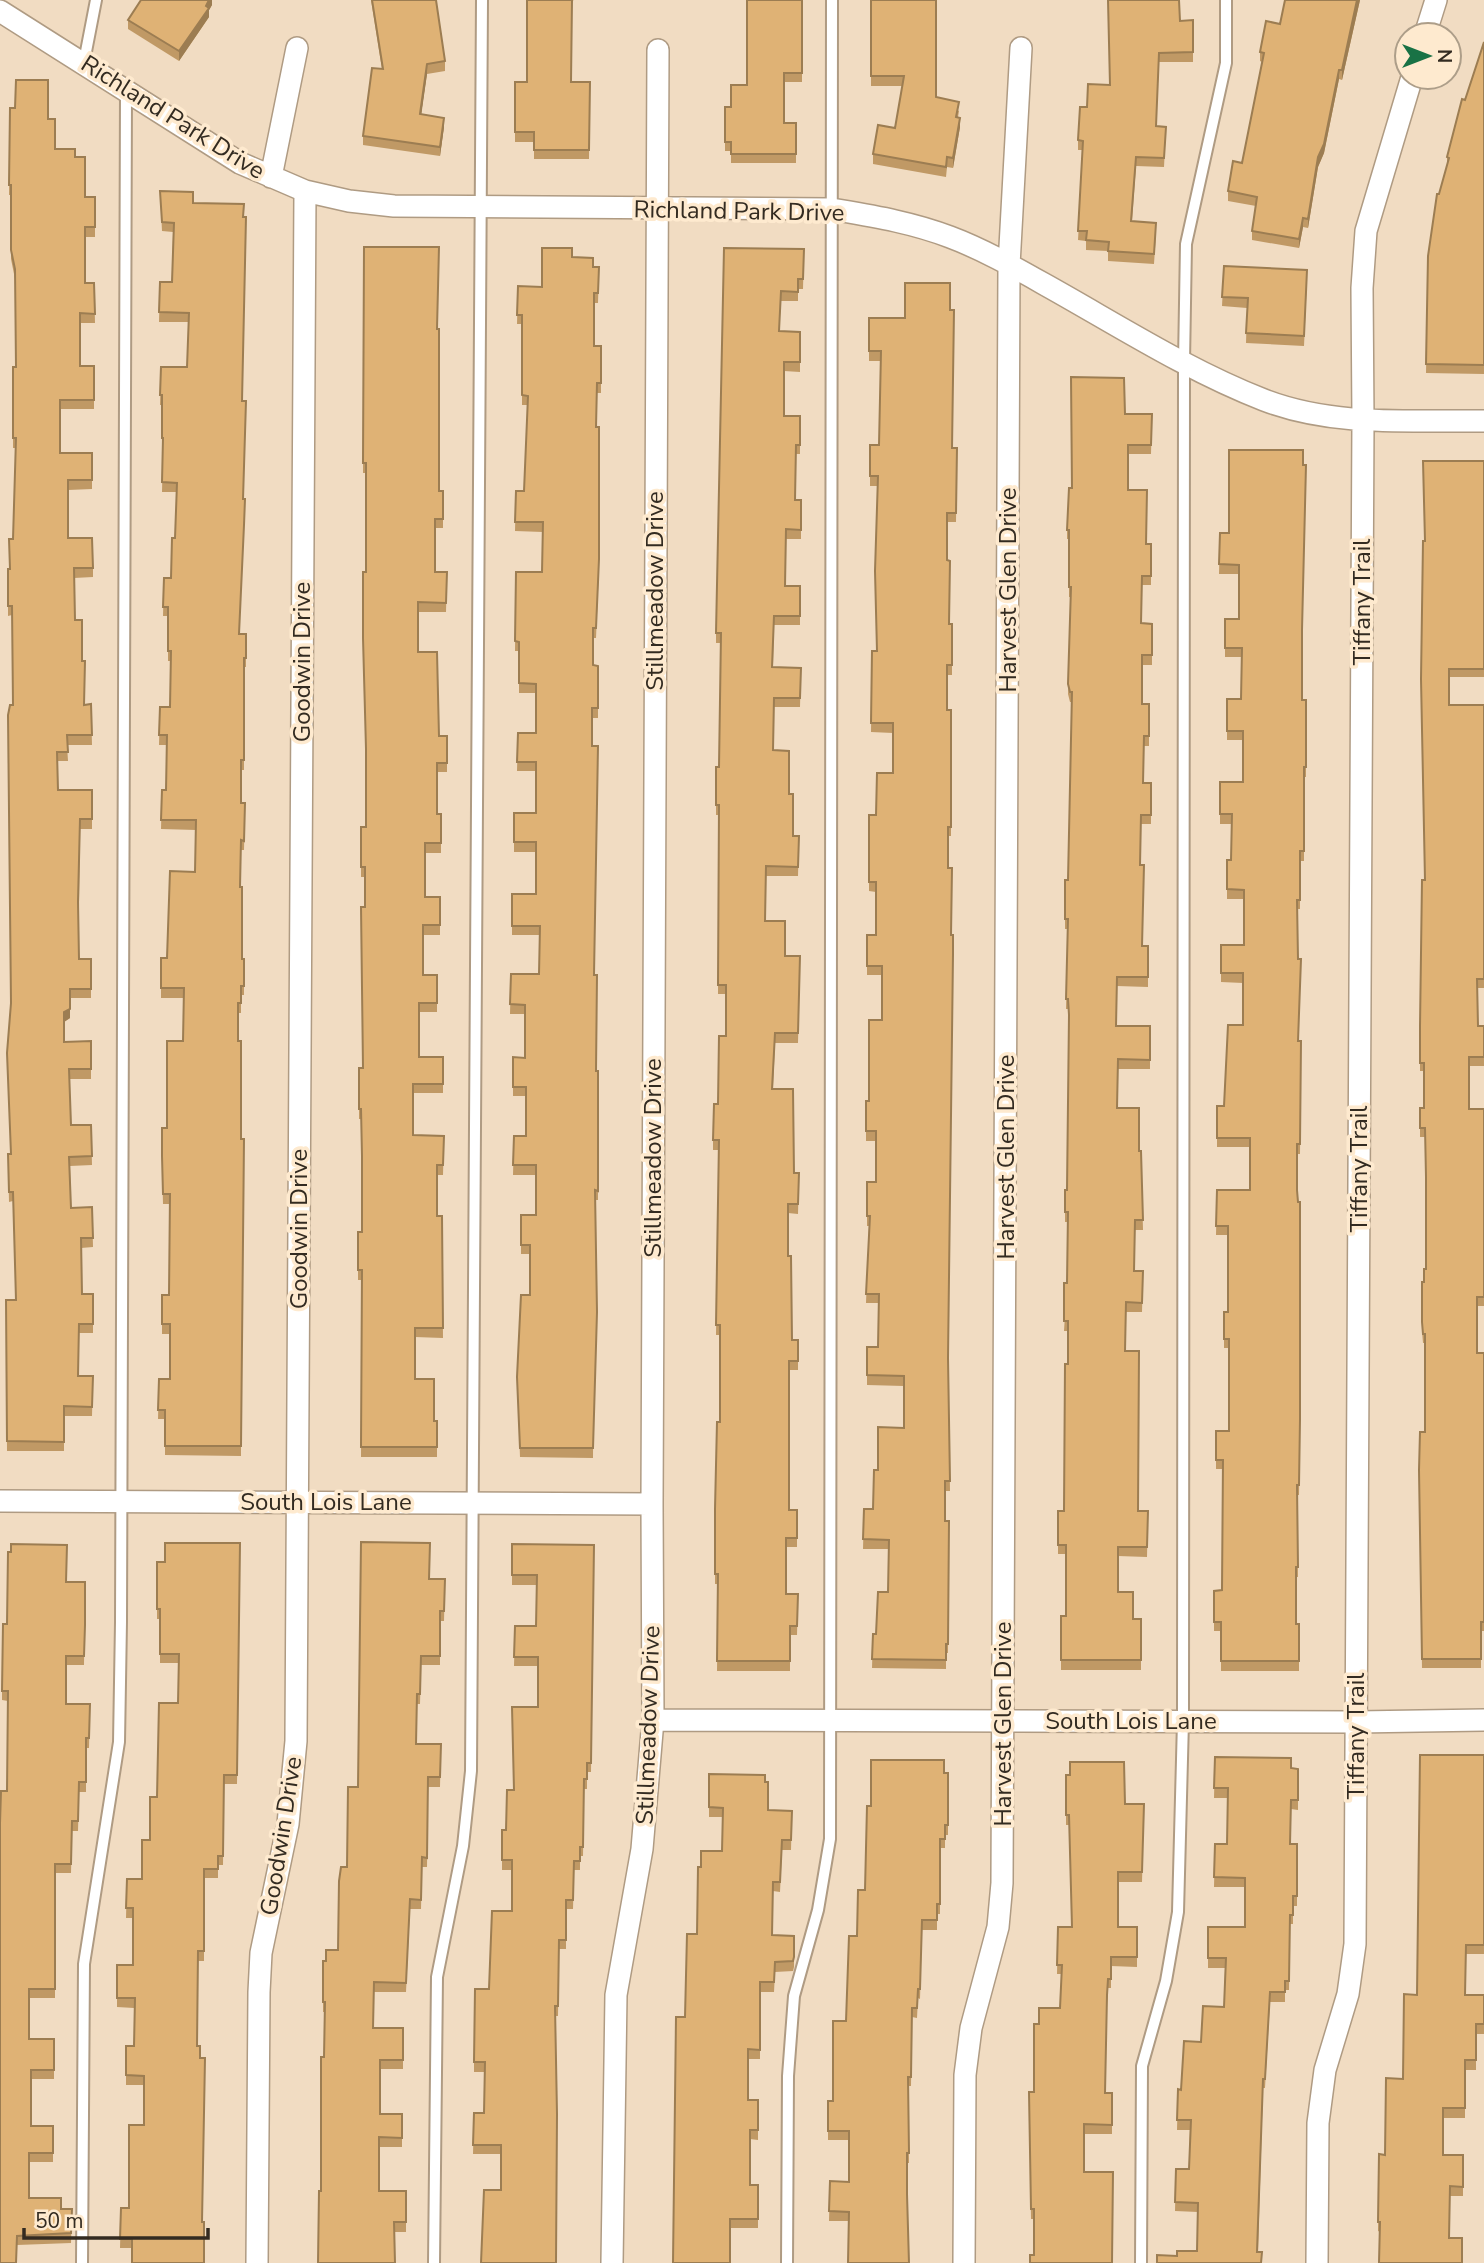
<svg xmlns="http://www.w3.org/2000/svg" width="1484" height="2263" font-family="'Nunito Sans',sans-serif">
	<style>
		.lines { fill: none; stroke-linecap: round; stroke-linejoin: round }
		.lane-casing { stroke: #af9b83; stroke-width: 14 }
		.street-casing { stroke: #af9b83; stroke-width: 24 }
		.lane { stroke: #fff; stroke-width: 10 }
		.street { stroke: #fff; stroke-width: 21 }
		.wall { fill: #c09965 }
		.shaded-wall { fill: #9c7d52 }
		.building { fill: #dfb275; stroke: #9c7d52; stroke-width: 2 }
		.labels { text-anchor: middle; stroke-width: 7; stroke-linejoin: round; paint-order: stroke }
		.street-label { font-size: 24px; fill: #332b21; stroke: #feeacf }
	</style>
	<rect width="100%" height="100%" fill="#f1dcc2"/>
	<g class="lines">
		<defs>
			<path id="lane" d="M84,62L96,0
				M82,2263L84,1964L119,1742L121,1622L126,92
				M434,2263L437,1977L463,1846L471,1771L482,0
				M787,2263L788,2076L794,1996L818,1910L830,1839L832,0
				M1141,2263L1142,2066L1166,1981L1178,1912L1183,1721L1184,362L1186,244L1226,63V0"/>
			<path id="street" d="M0,11L240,163L305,191L349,201L394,206L831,209C872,216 911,222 950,237C982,249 1014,267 1044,284C1116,324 1187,370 1264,400C1334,427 1411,420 1484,421
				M1425,35L1436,0
				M271,177L297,48
				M0,1501L652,1504
				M653,1720L1357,1722L1484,1720
				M257,2263L259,1992L261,1953L288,1824L296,1741L305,191
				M612,2263L616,1995L642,1849L653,1720L652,1504L658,50
				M964,2263L965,2075L971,2028L998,1927L1002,1883L1009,265L1021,48
				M1317,2263L1318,2123L1325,2070L1348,1994L1355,1944L1363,420L1362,288L1366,231L1412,77"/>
		</defs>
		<use href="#lane" class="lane-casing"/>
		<use href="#street" class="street-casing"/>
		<use href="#lane" class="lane"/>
		<use href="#street" class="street"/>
	</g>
	<path class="wall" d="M212,0V5L209,10V17L179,61L128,29V20Z
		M371,0H436L445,61V71L427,74L421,114L444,127L440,156L363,145V136L382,69Z
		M527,0H574L572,1L571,82H590L589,159H534V142H515V82H527Z
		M802,0V82H784V123H796V163H731V151H725V107H731Z
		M871,0H937L936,1V97L959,111L958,117L960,127L953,168L947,167L946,177L873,164V154L895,128L903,86H871Z
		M1285,0H1360L1342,80L1339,79L1324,153L1318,167L1308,228L1303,227L1299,248L1252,240V231L1256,206L1228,201V191L1242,163L1262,62L1260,61V52L1280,24Z
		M1193,20V62H1159L1156,126L1166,127L1164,167L1136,166L1132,221L1156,233L1154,264L1108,261V251L1086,250V241L1078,240L1083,150H1078V140L1087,107L1180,21Z
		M1484,42V374L1426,373L1428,256L1439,194L1447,166V157Z
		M10,108L48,119L55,149L75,157L85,197L95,227V237H85V283H94L95,323H80V366H94V409H60V453H92V489L68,490V538L93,568V577L74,578L75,620L82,661L85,705L91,704L92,745H67L68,761H58V790L92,819V829H80L79,907V959H91V998H70V1018L64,1022V1042L91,1041V1079H69L71,1125H91L92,1165L70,1166L71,1208L92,1207L93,1247L81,1248L82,1294H93V1333H79V1376H93L92,1416H64V1451H7L6,1300H16L13,1201L9,1202L8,1154H11L10,1004L13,705L12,615L8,616V569H10L13,539L16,448H13V367H16L15,279L11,259V195H9Z
		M160,191L193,203L242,401L243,499L239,634H246V667H244V770H241V803H245L244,850H241L240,887L242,959H244V995H241V1013H238V1041H241V1456L165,1455V1419H158L159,1379H170V1334H162V1295H169L170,1204H163L162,1165L167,1128L183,1041L184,998H161V958H167L195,872L196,830L161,829L162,790H166L167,745H159L160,707H170L171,661H168V616H163L164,578H171L175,538L177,492H162L163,448H162V405H160L161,367H187L189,322H159L160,282H172L173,232L162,231Z
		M364,247L437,329L439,491H443V528H435V572H447L446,612H418V652L439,736H447V772H437V814H441V853H425V897H440V935H423V975H437V1012H419V1057H443V1093H413V1135L444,1136L443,1175H437V1216H442L443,1338L415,1337V1379L434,1421H437V1457H361L362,1280H358V1232H362V1162L361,1119H359V1068H363L365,907V877H361V827H366V473H363Z
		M724,248L804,249L803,289H798V301H781L779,331L800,332V372L784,371V416H800V454H796V500H801V539H786L785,586H800V625H774L773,667L801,668L800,707H774L773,750L789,794L793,836H799L798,876H766L765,921L785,956H800L798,1043H775L773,1089L794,1173H799L798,1214L788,1213V1256L792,1340H798V1370H789V1510H797V1547H786V1594H798L797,1635H790V1671H717L718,1584H715V1509L720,1422V1335H716L719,1150H713V1140L726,1036V994H718L719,815H716V767H719L721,643H716V633Z
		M572,257L593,267H599L598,303H594V346H601V393H597L596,427L599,568L596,638H593V665L598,666V718H592L594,975L596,1071H598V1200H595L593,1458L520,1457L517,1377L530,1295V1254H521V1215H536V1175H513L514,1136H526V1096H513V1057L525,1058V1014H510L511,974H539L540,935H512V894H536V852H514V813H536V771H517L518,733H536V693H519V651H515L516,572H542L543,532L515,531L516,491H524L528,405H522V324H517L518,286L542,287Z
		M1224,266L1307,279L1304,346L1246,343L1247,308L1222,306Z
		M869,318L952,448H957L956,522H947V560L949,624H952V675H947V710H951V836H948V1362L950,1491H945V1521H949L948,1653H946V1669L872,1668L873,1634H876L888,1592V1549H863L864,1509H873L878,1470L904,1428V1386L867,1385V1347H878L879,1303H866L869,1226H867V1182H876V1141H866V1101H869L882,1020V975H867V935H876V892L869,891V815H876L893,773V733L871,732L872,651H877L878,486H870V445H879L881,361H869Z
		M1125,414H1152L1151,454H1128V490L1146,544H1151V585H1142V623L1152,624V665H1142V704H1149V746H1144V783H1151V824H1141L1140,865L1143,946H1148V987L1117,986L1116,1026H1150V1069H1118L1117,1108L1139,1151H1141L1143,1230H1135L1134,1271H1143L1142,1312H1126L1125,1351L1138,1511H1148L1147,1557L1118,1556V1592L1133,1619H1141V1670H1061V1616H1066V1554H1058V1511H1064L1068,1364V1331H1064L1067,1283L1068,1222H1065V1190H1067L1069,1022L1068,1009H1066L1068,929H1065V880H1068L1072,702H1070L1068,694L1071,597H1069V539H1067V530L1072,488Z
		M1484,461V677H1449V705H1484V988H1477L1478,1026H1484V1066H1469V1109H1484V1306H1477V1353H1484V1631H1481V1668H1422L1419,1470L1425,1432V1343H1423L1422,1331V1282H1424L1426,1269V1184L1425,1137H1420V1108H1424V1071H1420V1026L1425,880V541Z
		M1220,533H1229L1302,637V700H1306V777H1304V861H1300V909H1298V1041H1301L1300,1154H1297L1300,1428L1299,1495H1297L1298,1577H1296V1624H1299V1671H1221V1631H1214V1591L1222,1590L1223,1469H1216V1431H1229V1348H1224V1312H1228V1235H1216L1217,1190H1250V1147H1217V1106H1224L1243,1025V983L1221,982V945H1244V899H1227V860H1231L1232,824H1220V782H1243V740H1227V699H1241L1242,657H1225V619H1239V574H1219Z
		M240,1543L237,1784H224L223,1865H218V1878H204V1961H198L132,2248H120L121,2208H129L144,2125V2085H126V2046H134V2008L117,2007V1965H133V1918H126L127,1879H142L157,1797L178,1703L179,1663H160V1619H157V1562H165Z
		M512,1544L594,1545L591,1772H587V1789H584L583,1856H580V1870H574L573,1909H566V1949H559L558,2016H555L501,2190V2154H473L474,2113H484L485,2072H474V2032L489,1989L512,1911V1870H502V1830H506L514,1790L538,1707V1666H514L515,1626H536V1585H512Z
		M429,1579H445L444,1621H440V1665H421L420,1704H417V1744H441L440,1787H428L427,1867H422L421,1909H410L406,1992H374L373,2028H403V2069H380V2114H402V2147H379V2191H406V2232H394L321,2191L325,2012H323V1961H326L338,1950L347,1867L358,1787Z
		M67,1582H85L84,1665H66V1704H90L89,1748H86V1792H79L78,1831H72L71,1873H55V1998H29V2039H54V2079H31V2126H53V2162H29V2198L61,2209H72L71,2243L17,2245L7,1791L8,1701L2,1700V1691L7,1624Z
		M1484,1755V1954H1466L1465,1995H1484V2034H1476V2070H1465V2118H1443V2155H1463V2196H1450V2238L1462,2263L1378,2231L1379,2154L1385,2155L1403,2079L1417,1995Z
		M1215,1757L1298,1769V1810L1291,1809L1290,1844H1297V1906H1293V1924H1290L1289,1990H1285V2002H1270L1265,2088H1263L1258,2252L1177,2256L1197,2251L1198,2212L1175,2211L1176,2169H1189L1190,2130H1177L1178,2089L1181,2090L1201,2042L1224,2007L1225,1968H1208V1927H1245V1887H1214L1215,1844H1227L1228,1798H1214Z
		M944,1773H948V1835H945V1848H940V1914H937V1930H922L920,1999L918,1998L917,2018L912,2017L911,2086H908L909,2163H907L848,2221H829L830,2181L849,2182V2140H828V2101H833L846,2021L857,1936L865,1890L871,1806Z
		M709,1774L768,1810L792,1811L791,1850H782L780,1892L773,1891L772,1935L794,1936V1967L793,1971L775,1972L774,1992H760V2059H748V2100H758V2140L750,2139V2185H758V2228H730L685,2017L697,1934L722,1851L723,1817H709Z
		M1066,1775L1125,1804H1144L1142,1882H1118V1927H1137V1967L1111,1966V1988H1108L1107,2004L1105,2093H1112V2134H1084L1034,2255V2219H1031L1029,2092H1034L1039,2024L1060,2008L1062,1974H1057L1058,1927H1072L1069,1825H1066Z"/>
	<path class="shaded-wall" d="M209,0H212V5L209,10V17L179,61V51Z
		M1357,0H1360L1342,80V70Z
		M427,64V74L420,124V114Z
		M1339,70V79L1324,153L1318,167L1308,228V219L1318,157Z
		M444,118V127L440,156V147Z
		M960,118V127L953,168V158Z
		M1303,218V227L1299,248V239Z
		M70,1009V1018L64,1022V1012Z"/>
	<path class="building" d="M141,0H209L206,6L209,8L179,51L128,20Z
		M372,0H436L445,61L427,64L420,114L444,118L440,147L363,136L372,68L383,69Z
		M527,0H572L571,82H590L589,150H534V132H515V82H527Z
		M747,0H802V73H784V123H796V154H731V142H725V107H731V85H747Z
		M871,0H936V97L959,102L956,117L960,118L953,158L947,157L946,167L873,154L878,125L895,128L904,76H871Z
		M1108,0H1179L1180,21L1193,20V52L1159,53L1156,126L1166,127L1164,158L1136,157L1131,221L1156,223L1154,254L1108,251L1109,242L1086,240L1087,231H1078L1083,141L1078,140L1080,107H1087L1088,84L1110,85Z
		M1285,0H1357L1342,70H1339L1324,144L1318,157L1308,219L1303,218L1299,239L1252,231L1257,197L1228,191L1233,161L1242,163L1264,53L1260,52L1266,21L1280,24Z
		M1484,42V365L1426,364L1428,256L1437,194H1439L1449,158L1447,157L1462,99L1465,100Z
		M16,80H48V119H55V149H75V157H85V197H95V227H85V283H94L95,314L80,313V366H94V400H60V453H92V480H68V538H92L93,568H74L75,620H82V661H85L84,705L91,704L92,735H67L68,752H57L58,790H92V819H80L78,902L79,959H91V989H70V1009L64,1012V1042L91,1041V1069H69L71,1125H91L92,1156L69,1157L71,1208L92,1207L93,1238H81L82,1294H93V1324H79L78,1376H93L92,1407L64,1406V1442L7,1441L6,1300H16L13,1192H9L8,1154H11L7,1053L11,1003L8,715L10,705H13L12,606H8V569H10L9,539H13L16,438H13V367H16L15,269L11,250V185H9L10,108H15Z
		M160,191L193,192V203L244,204L243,217H246L242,401H246L243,499H245L244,525L239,634H246V658H244V760H241V803H245L244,841L241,840L240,887H242V959H244V986H241V1003H238V1041H241V1139H244L241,1446H165V1410H158L159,1379H170V1324H162V1295H169L170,1194H163L162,1156V1128H167V1041H183L184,988H161V958H167L170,871L195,872L196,820H161L162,790H166L167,735H159L160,707H170L171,651H168V607H163L164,578H171L172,538H175L177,483L162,482L163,438H162V395H160L161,367H187L189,313L159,312L160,282H172L174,223L162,222Z
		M364,247H439L437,329H439V491H443V519H435V572H447L446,603L418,602V652H437L439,736H447V763H437V814H441V843H425V897H440V925H423V975H437V1003H419V1057H443V1084H413V1135L444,1136L443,1165H437V1216H442L443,1328H415V1379H434V1421H437V1447H361L362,1270H358V1232H362V1156L361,1109H359V1068H363L361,907H365V867H361V827H366V749L363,638V572H366V463H363Z
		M542,248H572V257L593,258V267H599L598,293H594V346H601V383H597L596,427H599V559L596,628H593V665L598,666V708H592V746H598L594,975H597L596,1071H598V1191L595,1190L597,1312L593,1448H520L517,1377L521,1295H530V1245H521V1215H536V1165H513L514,1136H526V1087H513V1057L525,1058V1005L510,1004L511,974H539L540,926H512V894H536V842H514V813H536V762H517L518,733H536V684L519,683V642L515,641L516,572H542L543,522H515L516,491H524L528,396L522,395V315H517L518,286L542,287Z
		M724,248L804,249L803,279H798V292L781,291L779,331L800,332V362H784V416H800V445H796L795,500H801V530L786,529L785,586H800V616H774L772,667L801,668L800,698H774L773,750L789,751V794H793V836H799L798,867L766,866L765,921H785V956H800L798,1033H775L772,1089H793L794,1173H799L798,1204H788V1256H791L792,1340H798V1361H789V1510H797V1538H786V1594H798L797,1626H790V1661H717L718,1574H715V1509L717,1422H720V1325H716L719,1140H713L714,1104H718L719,1036H726V985H718L719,805H716V767H719L721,633H716Z
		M1224,266L1307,270L1304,336L1246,333L1248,298L1222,297Z
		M905,283H950V310H954L952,448H957L956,513H947V560L950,561L949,624H952V665H947V710H951V827H948V868H952L951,935H953V954L948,1358L950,1481H945V1521H949L948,1644H946V1660L872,1659L873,1634H876L878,1592H888L889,1540L863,1539L864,1509H873L874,1470H878V1427L904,1428V1376L867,1375V1347H878L879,1294H866L870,1216H867V1182H876V1131H866V1101H869V1020H882V966H867V935H876V882H869V815H876L877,773H893V723H871L872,651H877L875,571L878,476H870V445H879L881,351H869V318H905Z
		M1071,377L1124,378L1125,414H1152L1151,445H1128V490H1147L1146,544H1151V576H1142L1141,623L1152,624V655H1142V704H1149V736H1144L1143,783H1151V815H1141L1140,865H1144L1142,946H1148V977H1117L1116,1026H1150V1060L1118,1059L1117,1108H1139V1151H1141L1143,1220H1135L1134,1271H1143L1142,1303L1126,1302L1125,1351H1139L1138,1511H1148L1147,1547H1118V1592H1133V1619H1141V1660H1061V1616H1066V1545H1058V1511H1064L1065,1364H1068V1321H1064V1283H1067L1068,1212H1065V1190H1067L1069,1015L1068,999H1066L1068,919H1065V880H1068L1072,692H1070L1068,684L1071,587H1069V530H1067L1069,488H1072Z
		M1229,450H1303V465H1306L1302,630V700H1306V767H1304V851H1300V900H1297L1298,959H1301L1298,1041H1301L1300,1144H1297V1190L1298,1202H1300V1419L1299,1485H1297L1298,1567H1296V1624H1299V1661H1221V1622H1214V1591L1222,1590L1223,1460H1216V1431H1229V1339H1224V1312H1228V1226H1216L1217,1190H1250V1138H1217V1106H1224L1228,1025H1243V973H1221V945H1244V890L1227,889V860H1231L1232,814H1220V782H1243V731H1227V699H1241L1242,648H1225V619H1239V565L1219,564L1220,533H1229Z
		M1423,461H1484V669H1449V705H1484V979H1477L1478,1026H1484V1057H1469V1109H1484V1297H1477V1353H1484V1622H1481V1659H1422L1419,1470L1420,1432H1425V1334H1423L1422,1322V1282H1424V1269H1426V1177L1425,1128H1420V1108H1424V1063H1420V1026L1422,880H1425L1421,679L1423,541H1425Z
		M361,1542L430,1543L429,1579H445L444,1611H440V1656H421L420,1694H417L416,1744H441L440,1777H428L427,1858L422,1857L421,1900L410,1899L406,1983L374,1982L373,2028H403V2060H380V2114H402V2138L379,2137V2191H406V2222H394L395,2263H318L319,2191H321V2057H324L325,2002H323V1961H326V1950H338L339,1881L341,1867H347L348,1787H358Z
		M165,1543H240L237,1775H224L223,1856H218V1869H204V1951H198L197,2046H200V2058H205L202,2222H204V2263H132V2239H120L121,2208H129V2125H144V2076L126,2075V2046H134L135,1998H117V1965H133V1908H126L127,1879H142V1840H150V1797H157L159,1703H178L179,1654H160V1609H157V1562H165Z
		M11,1544L67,1545L66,1582H85V1625L84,1656H66V1704H90L89,1738H86V1782H79L78,1821H72L71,1864H55V1989H29V2039H54V2070H31V2126H53V2153H29V2198H61V2209H72L71,2233L17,2236L16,2263H0V1823L1,1791H7L8,1691H2L3,1624H7L8,1552H11Z
		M512,1544L594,1545L591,1763H587V1779H584L583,1847H580V1861H574L573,1900H566V1940H559L558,2006H555L557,2114L556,2263H481L484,2190H501V2145H473L474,2113H484L485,2062H474L475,1989H489L492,1911H512V1860H502V1830H506L507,1790H514L512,1707H538V1657H514L515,1626H536L537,1575H512Z
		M1420,1755H1484V1945H1466L1465,1995H1484V2024H1476V2060H1465V2108H1443V2155H1463V2187L1450,2186L1449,2238H1462V2263H1379L1380,2222H1378L1379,2154L1385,2155L1386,2078L1403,2079L1404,1994L1417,1995Z
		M1215,1757L1291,1758V1768L1298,1769V1800H1291L1290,1844H1297V1896H1293V1915H1290L1289,1981H1285V1992H1270L1265,2079H1263L1257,2252H1262L1261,2263H1157V2255L1177,2256V2251H1197L1198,2203L1175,2202L1176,2169H1189L1191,2120H1177L1178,2089L1181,2090L1184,2041L1201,2042L1203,2006L1224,2007L1226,1958H1208V1927H1245V1878L1214,1877L1215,1844H1227L1228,1788H1214Z
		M871,1760H944V1773H948V1825H945V1839H940V1904H937V1920H922L920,1989H918L917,2008H912L911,2077H908L909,2153H907V2194L909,2263H848L849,2212L829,2211L830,2181L849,2182V2131H828V2101H833V2021H846L849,1936H857L858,1890H865L867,1806H871Z
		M1070,1762H1124L1125,1804H1144L1142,1872H1118V1927H1137V1957H1111V1979H1108L1107,1995L1105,2093H1112V2125L1084,2124V2172H1113L1112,2263H1030V2255H1034V2209H1031L1029,2092H1034V2024H1039V2008H1060L1062,1965H1057L1058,1927H1072L1069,1815H1066V1775H1070Z
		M709,1774L765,1775V1782H768V1810L792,1811L791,1840H782L780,1882H773L772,1935L794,1936V1957L793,1961L775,1962L774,1982H760V2050L748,2049V2100H758V2130H750V2185H758V2219H730V2263H673L676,2017H685L687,1934H697L698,1867H701V1851H722L723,1808L709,1807Z"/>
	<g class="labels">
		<g class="street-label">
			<text transform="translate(173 117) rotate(32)" y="8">Richland Park Drive</text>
			<text transform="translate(739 211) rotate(1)" y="8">Richland Park Drive</text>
			<text transform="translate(1008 590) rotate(-90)" y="8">Harvest Glen Drive</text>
			<text transform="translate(655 591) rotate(-90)" y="8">Stillmeadow Drive</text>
			<text transform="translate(1362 602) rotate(-90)" y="8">Tiffany Trail</text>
			<text transform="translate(302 662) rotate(-90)" y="8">Goodwin Drive</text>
			<text transform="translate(1006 1157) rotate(-90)" y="8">Harvest Glen Drive</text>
			<text transform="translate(653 1158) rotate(-90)" y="8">Stillmeadow Drive</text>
			<text transform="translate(1359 1169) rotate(-90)" y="8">Tiffany Trail</text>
			<text transform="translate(299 1229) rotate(-90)" y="8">Goodwin Drive</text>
			<text x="326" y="1510">South Lois Lane</text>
			<text x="1131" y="1729">South Lois Lane</text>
			<text transform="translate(1003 1724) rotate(-90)" y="8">Harvest Glen Drive</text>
			<text transform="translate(648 1725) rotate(-88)" y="8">Stillmeadow Drive</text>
			<text transform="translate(1356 1736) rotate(-90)" y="8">Tiffany Trail</text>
			<text transform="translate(281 1836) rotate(-81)" y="8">Goodwin Drive</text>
		</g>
	</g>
	<g transform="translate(1428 56) rotate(90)"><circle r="33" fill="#feeacf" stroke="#ad9e89" stroke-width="2"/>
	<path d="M0-5L12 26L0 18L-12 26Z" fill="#197245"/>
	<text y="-10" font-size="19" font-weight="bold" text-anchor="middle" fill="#332b21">N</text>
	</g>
	<path d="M24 2228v10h184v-10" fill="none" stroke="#332b21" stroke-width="3.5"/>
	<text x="35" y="2228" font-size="21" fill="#332b21" stroke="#feeacf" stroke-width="5" paint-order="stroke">50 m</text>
</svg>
